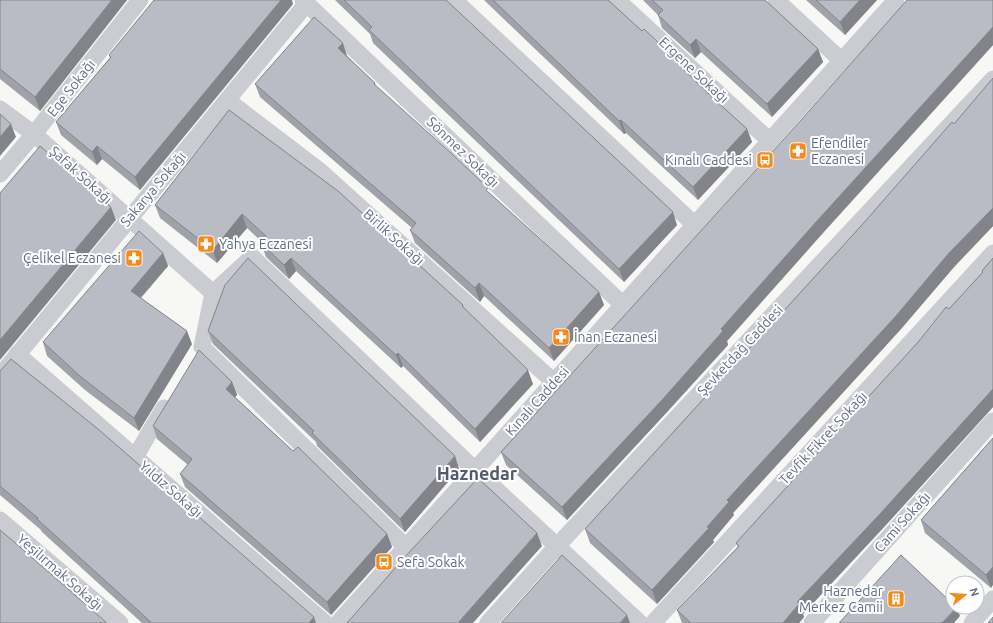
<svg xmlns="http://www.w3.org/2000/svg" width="993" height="623" font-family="Ubuntu,sans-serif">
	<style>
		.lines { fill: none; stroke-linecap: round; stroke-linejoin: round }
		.minor { stroke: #caccd1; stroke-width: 17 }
		.wall { fill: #9fa2a9 }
		.shaded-wall { fill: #828489 }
		.building { fill: #b9bcc4; stroke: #828489 }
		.labels { text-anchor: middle; stroke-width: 4; stroke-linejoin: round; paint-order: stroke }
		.street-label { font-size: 14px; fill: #646e89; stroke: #fff }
		.poi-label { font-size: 14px; fill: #646e89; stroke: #fff; text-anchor: start }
		.district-label { font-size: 18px; font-weight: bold; fill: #535a6d; stroke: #fff }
	</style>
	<rect width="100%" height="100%" fill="#f7f8f5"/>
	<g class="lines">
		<path class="minor" d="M303,0L623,305
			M454,0L695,225
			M617,0L770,141
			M776,0L842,61
			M227,100L320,171L554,382
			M0,109L34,134L213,293
			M0,174L34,134L140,0
			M17,354L325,623
			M0,376L307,3
			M135,457L164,408
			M0,520L120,623
			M406,547L202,347L213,293L252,257L475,470L640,623
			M338,623L896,0
			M488,623L558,545L993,79
			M653,623L993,253
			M812,623L993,421
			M972,623L993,599"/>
	</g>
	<path class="wall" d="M0,0H127L40,111L0,79Z
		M335,0H446L677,225L624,282L373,43L370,34Z
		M484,0H608L642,31L678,64L714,99L747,129L752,142L698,200L626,133L624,134Z
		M643,0H765L818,49L823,62L772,117L701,52L695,58L662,28L658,15Z
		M806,0H877L845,35Z
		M993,0V45L822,234L727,341L728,345L667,412L567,520L506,465L501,452Z
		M293,4L140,190L102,159L97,165L61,135L56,122L110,58L109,55Z
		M347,56L375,83L376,86L489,193L599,292L604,305L554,361L484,296L480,302L415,243L410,230L412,228L260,97L255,84Z
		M993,78V226L954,267L901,329L733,513L734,515L713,540L714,542L657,604L590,543L585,529L954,124Z
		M229,110L463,305L465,310L533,384L480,442L403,366L401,368L296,271L289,279L266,257L261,243L262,242L247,228L217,263L160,218L155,205Z
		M163,253L168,266L141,298L192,344L139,431L85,390L47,356L43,342Z
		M993,258V407L885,526L803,614L804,617L799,623H682L677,610L738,547L736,543L982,273V271Z
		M208,331L455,456L459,469L405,532L317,446L316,442L213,344Z
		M0,371L316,623H142L42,532L41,530L0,495Z
		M232,382L237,395L235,397L293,451L387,534L392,547L331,615L185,487L180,474L188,465L157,439L153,426Z
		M993,438L991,588L925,533L921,520Z"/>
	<path class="shaded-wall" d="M112,0H127L40,111L35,97Z
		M281,0H292L293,4L140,190L135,177Z
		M860,0H877L845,35L840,22Z
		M993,27V45L822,234L727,341L728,345L667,412L567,520L562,507L817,221Z
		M696,39L701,52L695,58L690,45Z
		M343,43L347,56L343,61L338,48Z
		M818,49L823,62L772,117L767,104Z
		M621,120L626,133L624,134L619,121Z
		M11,124L16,137L0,156V137Z
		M747,129L752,142L698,200L693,187Z
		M97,146L102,159L97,165L92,152Z
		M111,207L116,220L0,360V340Z
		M993,208V226L954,267L901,329L733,513L734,515L713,540L714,542L657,604L652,590L707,527L727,500L949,253Z
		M673,212L677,225L624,282L619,269Z
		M242,214L247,228L217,263L213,250Z
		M163,253L168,266L135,304L131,291Z
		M291,258L296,271L289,279L284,265Z
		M479,283L484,296L480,302L475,288Z
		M599,292L604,305L554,361L549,348Z
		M187,331L192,344L139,431L134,418Z
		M398,353L403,366L401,368L396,355Z
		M528,370L533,384L480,442L475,429Z
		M232,382L237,395L230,402L226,389Z
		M993,389V407L885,526L803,614L804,617L799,623H783L797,602Z
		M455,456L459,469L405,532L400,519Z
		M537,533L542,546L473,623H458Z
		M387,534L392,547L331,615L327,602Z
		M993,567V585L991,588L986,575Z
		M957,607L960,616L954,623H942Z
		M627,615L630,623H620Z
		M314,617L316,623H309Z"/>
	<path class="building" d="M0,0H112L35,97L0,69Z
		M154,0H281L135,177L97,146L92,152L56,122L111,57L109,55Z
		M344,0H446L673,212L619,269L369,30L372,27Z
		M493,0H608L642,31L644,29L677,60L675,61L714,99L747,129L693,187L621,120L619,121Z
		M652,0H765L818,49L767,104L696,39L690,45L658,15L663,10Z
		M816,0H860L840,22Z
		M907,0H993V27L817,221L721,329L723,331L663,399L562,507L501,452L802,119Z
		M314,17L343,43L338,48L375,83L374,84L453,155L488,188L486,190L599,292L549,348L479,283L475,288L410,230L416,223L408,216L255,84Z
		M993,78V208L949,253L896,316L727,500L729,502L707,527L709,528L652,590L585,529L861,226L952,122L954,124Z
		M229,110L338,191L463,305L462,306L528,370L475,429L398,353L396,355L291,258L284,265L261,243L267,237L242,214L213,250L155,205Z
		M0,114L11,124L0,137Z
		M40,146L111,207L0,340V193Z
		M139,231L163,253L131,291L187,331L134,418L81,377L43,342Z
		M248,258L455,456L400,519L312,433L314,431L208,331L225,285Z
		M993,258V389L880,514L797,602L799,604L783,623H691L677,610L739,546L736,543L919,341L946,307L949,309L983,272L982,271Z
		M199,350L232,382L226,389L293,451L298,447L387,534L327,602L180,474L192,459L153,426Z
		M11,359L98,429L314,617L309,623H152L37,519L38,518L0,486V371Z
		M993,438V567L986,575L921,520Z
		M478,478L537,533L458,623H347L403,559Z
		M0,530L13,541L107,623H0Z
		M562,555L627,615L620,623H501Z
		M901,555L953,604V607H957L942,623H839Z
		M993,617V623H988Z"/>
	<defs>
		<symbol id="pharmacy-square" viewBox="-11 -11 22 22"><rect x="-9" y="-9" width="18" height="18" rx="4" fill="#f48a19" stroke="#fff"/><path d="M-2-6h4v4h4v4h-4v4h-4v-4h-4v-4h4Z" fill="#fff"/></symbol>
		<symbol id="bus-square" viewBox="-11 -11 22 22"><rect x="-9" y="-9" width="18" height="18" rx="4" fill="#f48a19" stroke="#fff"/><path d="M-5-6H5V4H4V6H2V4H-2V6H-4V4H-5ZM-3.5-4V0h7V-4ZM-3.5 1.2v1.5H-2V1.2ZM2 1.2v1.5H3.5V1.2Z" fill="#fff"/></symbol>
		<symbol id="building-square" viewBox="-11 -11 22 22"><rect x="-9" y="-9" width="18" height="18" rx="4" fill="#f48a19" stroke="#fff"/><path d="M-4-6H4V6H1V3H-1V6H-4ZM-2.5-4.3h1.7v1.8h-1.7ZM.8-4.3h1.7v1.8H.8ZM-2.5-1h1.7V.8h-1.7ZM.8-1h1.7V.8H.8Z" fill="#fff"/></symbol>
	</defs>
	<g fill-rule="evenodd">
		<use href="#pharmacy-square" x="788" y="141" width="20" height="20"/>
		<use href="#bus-square" x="755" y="150" width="20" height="20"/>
		<use href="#pharmacy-square" x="196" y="234" width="20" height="20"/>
		<use href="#pharmacy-square" x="124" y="248" width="20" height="20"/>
		<use href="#pharmacy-square" x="551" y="327" width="20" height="20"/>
		<use href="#bus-square" x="374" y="552" width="20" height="20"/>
		<use href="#building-square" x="886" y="589" width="20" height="20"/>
	</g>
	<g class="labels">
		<g class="street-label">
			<text transform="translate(694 70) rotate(43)" y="5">Ergene Sokağı</text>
			<text transform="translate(71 88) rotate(-52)" y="5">Ege Sokağı</text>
			<text transform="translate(463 152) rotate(44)" y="5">Sönmez Sokağı</text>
			<text transform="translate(81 175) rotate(42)" y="5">Şafak Sokağı</text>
			<text transform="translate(153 189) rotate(-50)" y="5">Sakarya Sokağı</text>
			<text transform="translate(394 237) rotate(42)" y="5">Birlik Sokağı</text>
			<text transform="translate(740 350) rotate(-47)" y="5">Şevketdağ Caddesi</text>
			<text transform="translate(537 401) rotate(-48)" y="5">Kınalı Caddesi</text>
			<text transform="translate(823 438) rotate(-47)" y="5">Tevfik Fikret Sokağı</text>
			<text transform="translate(171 489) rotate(41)" y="5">Yıldız Sokağı</text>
			<text transform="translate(902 522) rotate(-48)" y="5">Cami Sokağı</text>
			<text transform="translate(60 572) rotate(41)" y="5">Yeşilırmak Sokağı</text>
		</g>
		<g class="poi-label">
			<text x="811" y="148">Efendiler<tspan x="811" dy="16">Eczanesi</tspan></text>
			<text x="752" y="165" text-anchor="end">Kınalı Caddesi</text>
			<text x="219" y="249">Yahya Eczanesi</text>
			<text x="121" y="263" text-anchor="end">Çelikel Eczanesi</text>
			<text x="574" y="342">İnan Eczanesi</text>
			<text x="397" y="567">Sefa Sokak</text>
			<text x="883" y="596" text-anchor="end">Haznedar<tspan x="883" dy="16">Merkez Camii</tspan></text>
		</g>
		<g class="district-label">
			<text x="477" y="480">Haznedar</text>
		</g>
	</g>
	<g transform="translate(965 595) rotate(73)"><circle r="19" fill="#ffffff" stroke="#c1c5d0"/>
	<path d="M0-3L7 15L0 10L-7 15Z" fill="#f48a19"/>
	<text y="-6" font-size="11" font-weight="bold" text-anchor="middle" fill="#646e89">N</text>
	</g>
</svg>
